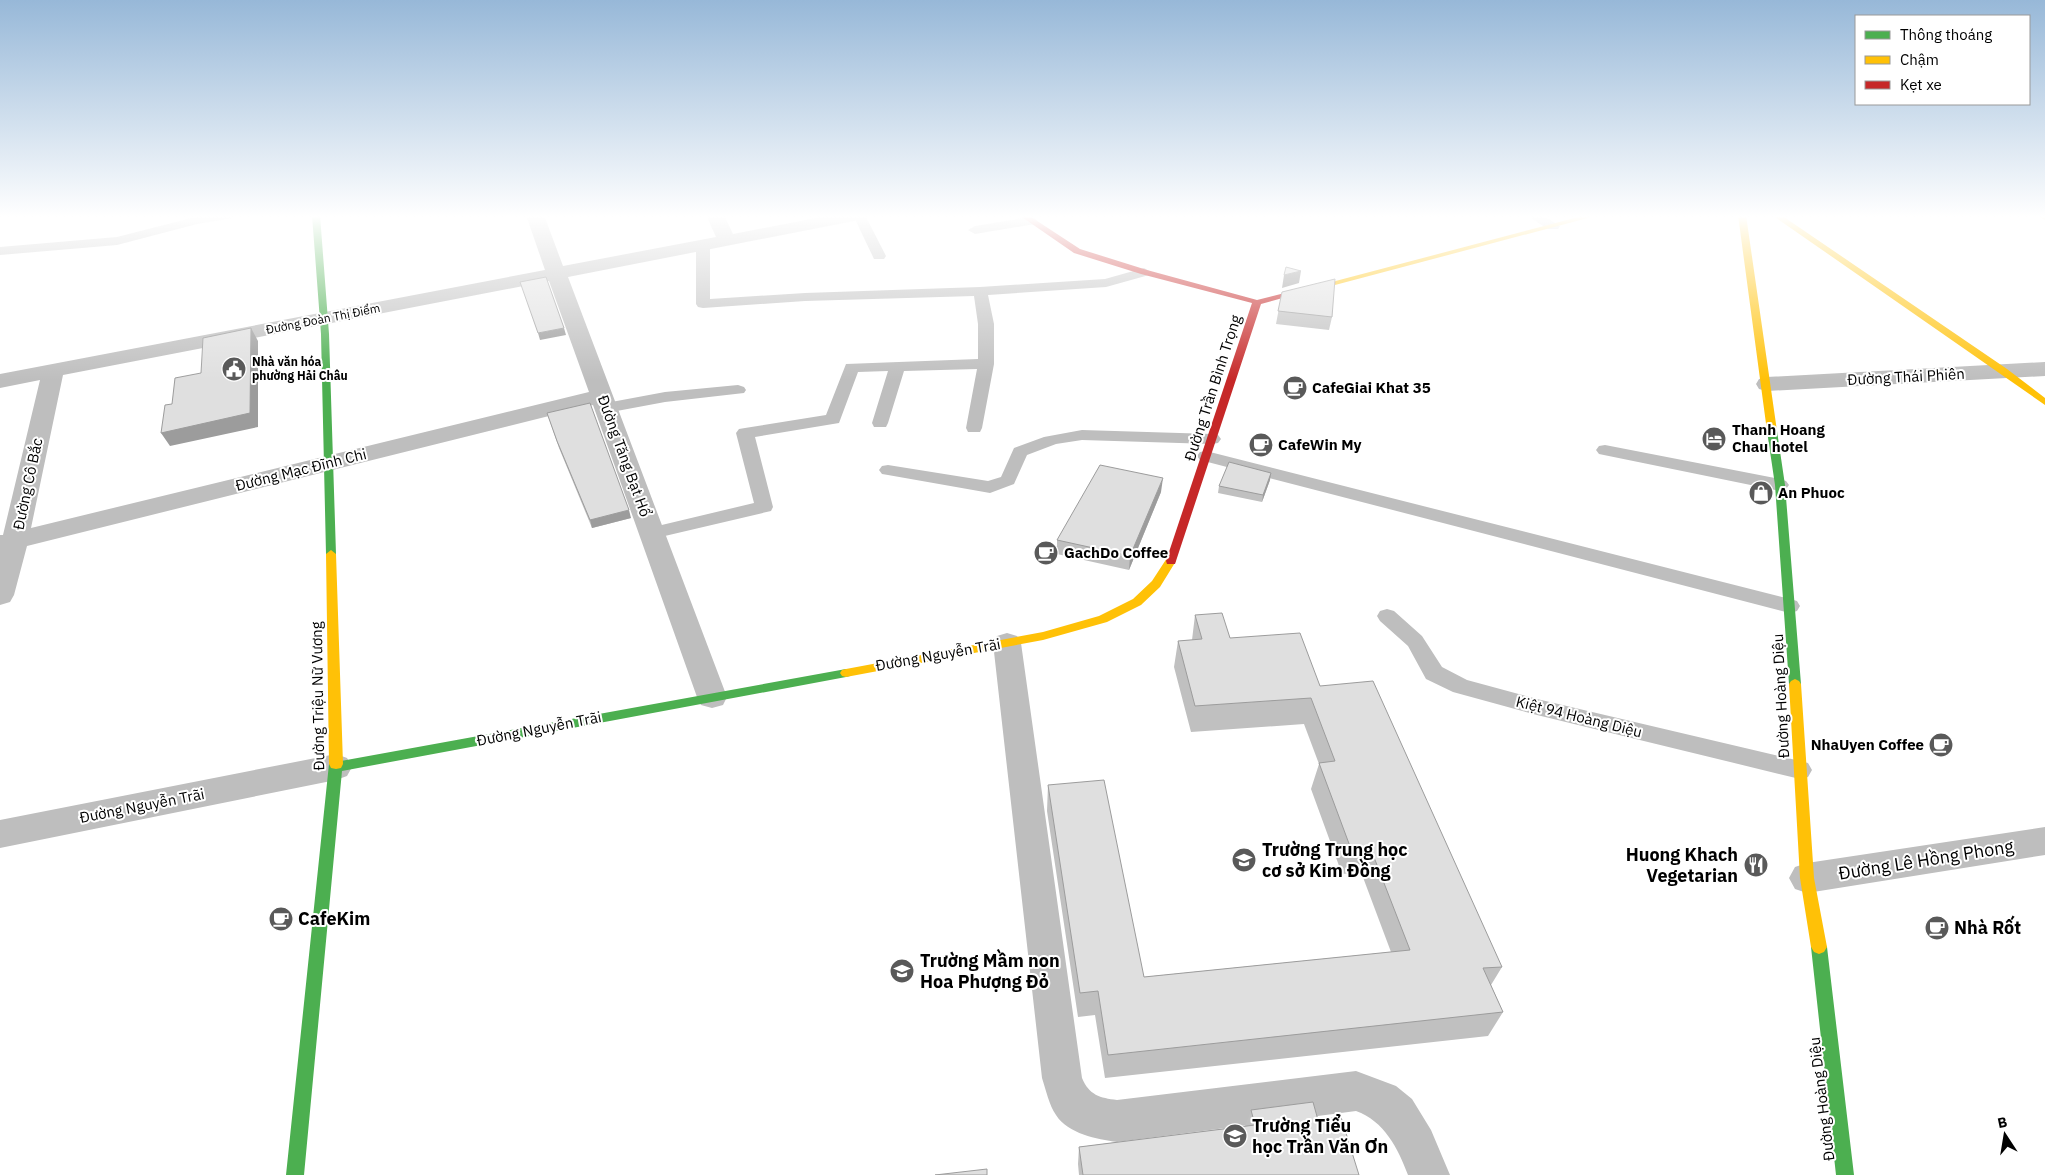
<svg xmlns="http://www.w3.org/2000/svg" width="2045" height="1175" font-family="'IBM Plex Sans',sans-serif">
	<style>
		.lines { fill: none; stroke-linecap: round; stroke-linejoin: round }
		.lane { fill: #bebebe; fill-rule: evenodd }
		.street { fill: #bebebe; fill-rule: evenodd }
		.fast { fill: #4caf50; fill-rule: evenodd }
		.slow { fill: #ffc107; fill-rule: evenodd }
		.jam { fill: #c62828; fill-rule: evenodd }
		.wall { fill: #c0c0c0 }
		.shaded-wall { fill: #9c9c9c }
		.building { fill: #dfdfdf; stroke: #9c9c9c }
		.labels { text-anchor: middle; stroke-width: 4; stroke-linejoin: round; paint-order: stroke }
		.far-street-label { font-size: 12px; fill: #000; stroke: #fff }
		.far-poi-label { font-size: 12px; font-weight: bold; fill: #000; stroke: #fff; text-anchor: start }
		.street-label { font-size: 15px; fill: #000; stroke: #fff }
		.poi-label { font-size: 15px; font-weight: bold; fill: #000; stroke: #fff; text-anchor: start }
		.near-poi-label { font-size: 18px; font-weight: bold; fill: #000; stroke: #fff; text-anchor: start }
		.near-street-label { font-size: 18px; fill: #000; stroke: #fff }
	</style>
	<rect width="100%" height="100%" fill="#fff"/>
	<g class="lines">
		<path class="lane" d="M203,215H234L233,218L197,224L117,245L0,255V247L117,237Z
			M853,215H865L886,256L884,259H874Z
			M1526,215H1542L1560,226L1558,229H1548Z
			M1030,217L1035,218L1037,221L1035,224L975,234L968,230L975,226Z
			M703,241L710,245V299L805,293L980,287L1105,279L1144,268L1151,272L1149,275L1106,287L988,295L994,324V364L982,428L980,432H968L966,428L977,369L904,371L888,423L886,427H874L872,423L888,371L858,372L839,423L755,437L773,507L771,511L652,539L645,537L643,533L645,529L754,503L736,433L739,429L745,428L826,415L846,364L978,359V324L974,296L805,301L703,308L698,307L696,304V245Z
			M738,385L744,387L746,390L744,393L665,402L606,413L600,412L598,408L600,404L606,403L665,392Z
			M1082,430L1212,434L1218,435L1221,439L1218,443L1212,444L1082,440L1056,444L1027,455L1014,484L990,493L888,475L882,474L879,470L882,466L888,465L988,481L1001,477L1014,448L1044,437Z
			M1605,445L1780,479L1786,481L1789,485L1786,489L1780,491L1599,454L1596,450L1599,446Z
			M1206,451L1790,599L1797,601L1800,606L1797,611L1790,613L1200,460L1197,456L1200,452Z
			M1387,609L1394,611L1422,636L1442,667L1467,680L1537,699L1800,761L1808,763L1812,770L1808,777L1800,779L1537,715L1453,692L1426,679L1408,646L1380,621L1377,616L1380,611Z"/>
		<path class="street" d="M526,215H544L563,266L716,237L706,215H724L733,234L831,215H868L865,219L859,220L568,277L727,697L723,705L712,708L701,705L697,697L593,405L27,546L14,595L10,602L0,605V535H3L40,380L0,388V374L545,270ZM549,281L589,392L31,528L63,375Z
			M2045,362V376L1767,391L1759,389L1756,384L1759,379L1767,377Z
			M1007,633L1017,636L1021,643L1082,1078C1089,1095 1100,1098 1117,1100L1356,1071L1396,1086L1412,1099L1431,1130L1450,1175H1408C1398,1148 1384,1121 1356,1111L1117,1142C1097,1139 1068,1134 1056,1115C1049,1105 1046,1090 1042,1078L993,643L997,636Z
			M336,754L347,758L352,767L347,776L336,780L0,848V820Z
			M2045,827V855L1807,893L1795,889L1789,878L1795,867L1807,863Z"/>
		<path class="fast" d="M312,215H320L329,334L336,554L331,558L326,554L321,334Z
			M1772,428L1777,431L1785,485L1801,684L1799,687H1791L1789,684L1775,485L1767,431Z
			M846,669L850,670L852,673L850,676L846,677L342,771L304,1175H286L329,764L331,760L336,759L341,761Z
			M1819,940L1824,942L1827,947L1854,1175H1836L1811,947L1814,942Z"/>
		<path class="slow" d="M1586,215H1599L1335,285L1328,283Z
			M1738,215H1746L1777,431L1772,434L1767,431Z
			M1772,215H1781L2007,369L2045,398V405Z
			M2036,215H2045V220Z
			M331,550L336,554L343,764L341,768L336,769L331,768L329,764L326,554Z
			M1171,557L1176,561L1160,587L1141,605L1107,622L1043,640L846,677L842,676L840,673L842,670L846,669L1043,632L1099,616L1133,599L1152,581L1167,558Z
			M1795,679L1799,681L1801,684L1814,878L1827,947L1824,952L1819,954L1814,952L1811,947L1800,878L1789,684L1791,681Z"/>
		<path class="jam" d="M1019,215H1028L1080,249L1147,270L1257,300L1332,281L1336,283L1261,304L1175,564H1167L1166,561L1252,303L1141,274L1074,253Z"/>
	</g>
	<path class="wall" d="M1282,292L1332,317L1329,330L1276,324Z
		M547,413L631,518L592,528L559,448Z
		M1270,480L1262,502L1218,493L1219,486Z
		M1161,492L1129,570L1057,554V540Z
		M1195,615L1230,638L1320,686L1502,967L1491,985L1503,1012L1488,1036L1105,1078L1095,1015L1078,1017L1047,811L1048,785L1144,977L1391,952L1361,872L1342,874L1311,789L1319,764L1304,724L1191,732L1174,667L1178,641L1192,640Z
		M1251,1110L1318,1120L1359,1175H1079L1078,1164L1079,1147L1245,1126Z"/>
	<path class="shaded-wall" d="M1301,271L1299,283L1282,288L1284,275Z
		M251,328L258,341V427L170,446L161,433Z
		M564,328L566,335L540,340L538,333Z
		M1271,473L1270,480L1262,502L1263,495Z
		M1163,478L1161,492L1129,570L1130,556Z
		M629,510L631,518L592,528L590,520Z"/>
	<path class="building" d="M1286,267L1301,271L1284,275Z
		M546,277L564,328L538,333L520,282Z
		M1335,279L1332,317L1278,311L1282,292Z
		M251,328L250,413L161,433L165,405L172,404L175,378L201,373L203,338Z
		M590,403L629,510L590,520L557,441L547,413Z
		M1229,462L1271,473L1263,495L1219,486Z
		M1100,465L1163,478L1130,556L1057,540Z
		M1222,613L1230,638L1300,633L1320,686L1373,681L1502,967L1483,968L1503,1012L1108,1055L1098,991L1080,993L1048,785L1104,780L1144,977L1410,950L1370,847L1351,849L1319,763L1335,761L1311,698L1195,706L1178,641L1202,639L1195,615Z
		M1313,1102L1318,1120L1341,1117L1359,1175H1083L1079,1147L1255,1125L1251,1110Z
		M987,1169V1175H935Z"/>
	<linearGradient id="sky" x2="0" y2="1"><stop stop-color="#97b8d8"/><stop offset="0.57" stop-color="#fff"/><stop offset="1" stop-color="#fff" stop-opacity="0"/></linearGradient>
	<rect width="2045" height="380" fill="url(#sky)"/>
	<defs>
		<symbol id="civic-disc" viewBox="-11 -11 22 22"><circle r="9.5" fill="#595959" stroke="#fff"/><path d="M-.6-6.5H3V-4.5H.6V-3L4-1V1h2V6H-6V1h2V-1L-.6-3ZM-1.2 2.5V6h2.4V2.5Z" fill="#fff"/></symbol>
		<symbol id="cafe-disc" viewBox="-11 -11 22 22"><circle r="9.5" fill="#595959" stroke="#fff"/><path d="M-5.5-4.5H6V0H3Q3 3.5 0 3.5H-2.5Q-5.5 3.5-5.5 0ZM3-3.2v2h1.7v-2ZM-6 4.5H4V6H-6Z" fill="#fff"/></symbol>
		<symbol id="hotel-disc" viewBox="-11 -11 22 22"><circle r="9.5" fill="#595959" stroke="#fff"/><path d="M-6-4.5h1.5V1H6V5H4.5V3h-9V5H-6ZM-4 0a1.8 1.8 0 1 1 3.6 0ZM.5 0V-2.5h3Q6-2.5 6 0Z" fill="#fff"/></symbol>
		<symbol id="shop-disc" viewBox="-11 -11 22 22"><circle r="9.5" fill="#595959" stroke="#fff"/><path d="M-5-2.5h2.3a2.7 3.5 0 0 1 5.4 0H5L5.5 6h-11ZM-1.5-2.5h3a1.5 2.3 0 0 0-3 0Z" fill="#fff"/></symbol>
		<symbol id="school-disc" viewBox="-11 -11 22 22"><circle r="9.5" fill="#595959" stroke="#fff"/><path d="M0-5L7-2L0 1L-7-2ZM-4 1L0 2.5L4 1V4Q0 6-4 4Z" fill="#fff"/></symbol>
		<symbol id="restaurant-disc" viewBox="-11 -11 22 22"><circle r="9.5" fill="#595959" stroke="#fff"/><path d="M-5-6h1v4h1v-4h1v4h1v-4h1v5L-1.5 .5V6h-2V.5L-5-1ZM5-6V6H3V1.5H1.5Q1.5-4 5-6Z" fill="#fff"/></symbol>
	</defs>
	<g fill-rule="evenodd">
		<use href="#civic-disc" x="220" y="355" width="28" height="28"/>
		<use href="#cafe-disc" x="1281" y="374" width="28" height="28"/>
		<use href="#hotel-disc" x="1700" y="425" width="28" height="28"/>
		<use href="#cafe-disc" x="1247" y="431" width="28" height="28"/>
		<use href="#shop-disc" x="1747" y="479" width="28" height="28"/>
		<use href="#cafe-disc" x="1032" y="539" width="28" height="28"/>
		<use href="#cafe-disc" x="1927" y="731" width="28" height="28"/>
		<use href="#school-disc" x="1230" y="846" width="28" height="28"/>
		<use href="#restaurant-disc" x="1742" y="851" width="28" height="28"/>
		<use href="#cafe-disc" x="267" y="905" width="28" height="28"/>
		<use href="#cafe-disc" x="1923" y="914" width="28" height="28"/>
		<use href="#school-disc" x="888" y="957" width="28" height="28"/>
		<use href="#school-disc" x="1221" y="1122" width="28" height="28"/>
	</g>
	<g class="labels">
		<g class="far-street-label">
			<text transform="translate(323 319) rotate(-11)" y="4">Đường Đoàn Thị Điểm</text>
		</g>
		<g class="far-poi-label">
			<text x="252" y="366">Nhà văn hóa<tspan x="252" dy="14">phường Hải Châu</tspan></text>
		</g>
		<g class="street-label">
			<text transform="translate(1906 377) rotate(-3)" y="5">Đường Thái Phiên</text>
			<text transform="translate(1213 388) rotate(-72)" y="5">Đường Trần Bình Trọng</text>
			<text transform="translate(624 456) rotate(70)" y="5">Đường Tăng Bạt Hổ</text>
			<text transform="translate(301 470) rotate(-14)" y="5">Đường Mạc Đĩnh Chi</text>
			<text transform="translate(28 484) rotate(-78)" y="5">Đường Cô Bắc</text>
			<text transform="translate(938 655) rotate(-10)" y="5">Đường Nguyễn Trãi</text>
			<text transform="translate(318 696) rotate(-91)" y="5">Đường Triệu Nữ Vương</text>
			<text transform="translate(1781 696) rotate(-93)" y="5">Đường Hoàng Diệu</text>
			<text transform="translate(1579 717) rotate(14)" y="5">Kiệt 94 Hoàng Diệu</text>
			<text transform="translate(539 729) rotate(-11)" y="5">Đường Nguyễn Trãi</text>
			<text transform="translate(142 806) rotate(-11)" y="5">Đường Nguyễn Trãi</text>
			<text transform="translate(1822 1099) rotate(-97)" y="5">Đường Hoàng Diệu</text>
		</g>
		<g class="poi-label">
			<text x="1312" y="393">CafeGiai Khat 35</text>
			<text x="1732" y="435">Thanh Hoang<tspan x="1732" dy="17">Chau hotel</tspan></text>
			<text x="1278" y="450">CafeWin My</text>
			<text x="1778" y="498">An Phuoc</text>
			<text x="1064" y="558">GachDo Coffee</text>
			<text x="1924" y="750" text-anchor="end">NhaUyen Coffee</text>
		</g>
		<g class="near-poi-label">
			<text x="1262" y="856">Trường Trung học<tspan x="1262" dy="21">cơ sở Kim Đồng</tspan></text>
			<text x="1738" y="861" text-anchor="end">Huong Khach<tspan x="1738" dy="21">Vegetarian</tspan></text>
			<text x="298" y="925">CafeKim</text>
			<text x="1954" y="934">Nhà Rốt</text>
			<text x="920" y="967">Trường Mầm non<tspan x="920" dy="21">Hoa Phượng Đỏ</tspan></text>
			<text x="1252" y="1132">Trường Tiểu<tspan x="1252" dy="21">học Trần Văn Ơn</tspan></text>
		</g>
		<g class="near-street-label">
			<text transform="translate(1926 860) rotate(-9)" y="6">Đường Lê Hồng Phong</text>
		</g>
	</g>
	<rect x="1855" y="15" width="175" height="90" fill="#ffffff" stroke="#999999"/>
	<rect x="1865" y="31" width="25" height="8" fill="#4caf50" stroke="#999999"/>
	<text x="1900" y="40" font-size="15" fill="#000000">Thông thoáng</text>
	<rect x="1865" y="56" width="25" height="8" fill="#ffc107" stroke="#999999"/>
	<text x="1900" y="65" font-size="15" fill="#000000">Chậm</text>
	<rect x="1865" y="81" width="25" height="8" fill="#c62828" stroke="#999999"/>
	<text x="1900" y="90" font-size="15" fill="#000000">Kẹt xe</text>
	<g transform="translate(2005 1135) rotate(348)" stroke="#ffffff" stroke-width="4" paint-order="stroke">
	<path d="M0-4L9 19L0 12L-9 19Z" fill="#000000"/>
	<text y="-8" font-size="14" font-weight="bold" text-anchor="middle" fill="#000000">B</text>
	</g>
</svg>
